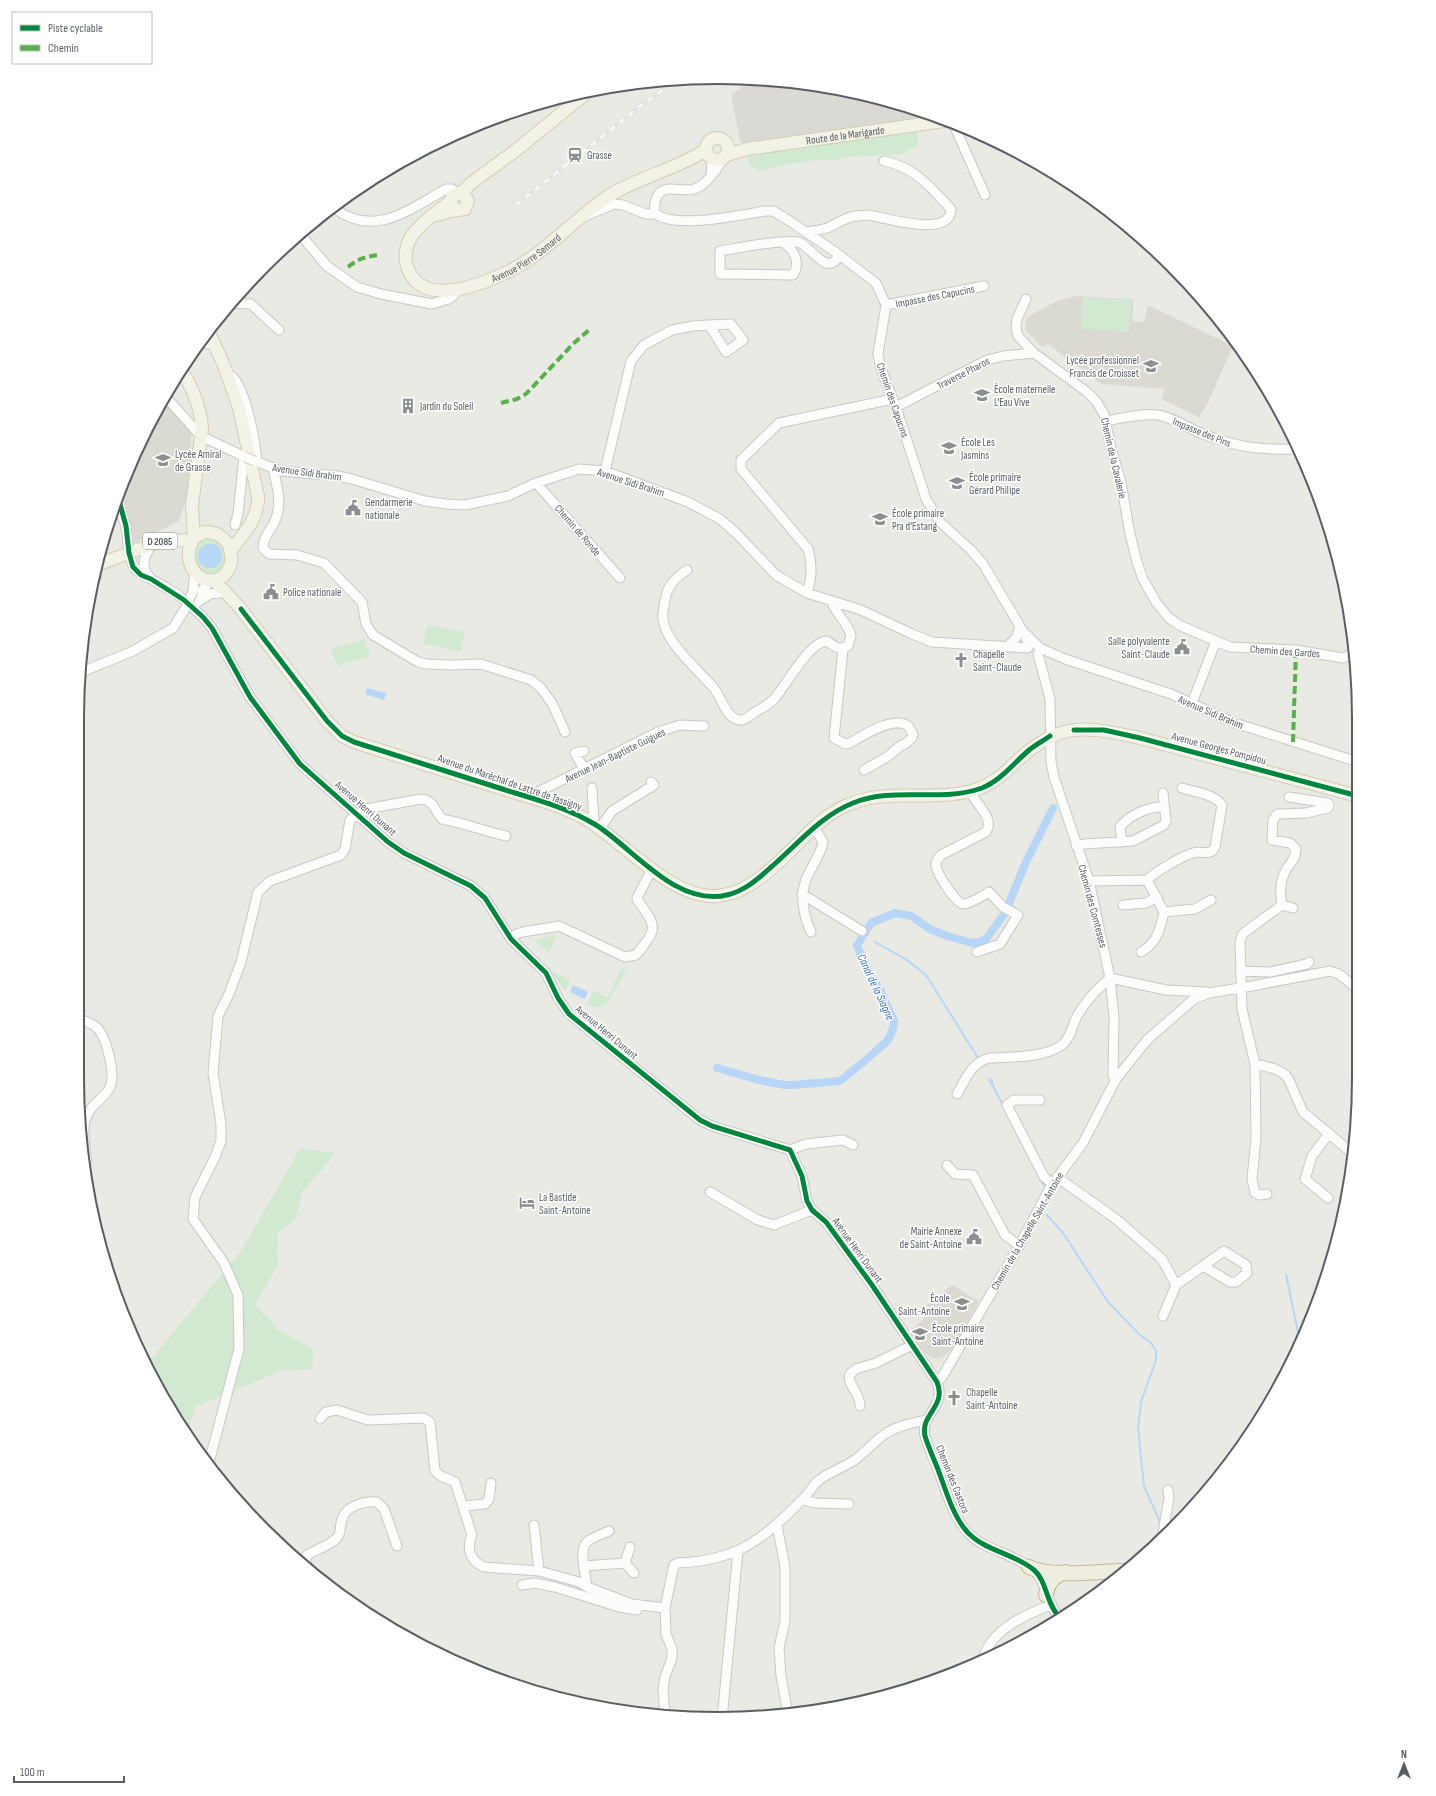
<svg xmlns="http://www.w3.org/2000/svg" width="1436" height="1796" font-family="'Sofia Sans Condensed',sans-serif">
	<style>
		.industrial { fill: #dad9d4 }
		.education { fill: #dbdad2 }
		.green { fill: #d1e8d1 }
		.water { fill: #b6d5f7 }
		.lines { fill: none; stroke-linecap: round; stroke-linejoin: round }
		.stream { stroke: #b6d5f7; stroke-width: 2 }
		.canal { stroke: #b6d5f7; stroke-width: 8 }
		.minor-casing { stroke: #c7c8c6; stroke-width: 11 }
		.major-casing { stroke: #d3cdb1; stroke-width: 14 }
		.highway-casing { stroke: #c2b892; stroke-width: 16 }
		.minor { stroke: #fcfcfb; stroke-width: 9 }
		.major { stroke: #f2f2e7; stroke-width: 12 }
		.highway { stroke: #eeede0; stroke-width: 14 }
		.rail-casing { stroke: #e2e3e2; stroke-width: 3.5 }
		.rail { stroke: #fff; stroke-width: 2; stroke-dasharray: 6; stroke-linecap: butt }
		.minor-bridge-casing { stroke: #c7c8c6; stroke-width: 11; stroke-linecap: butt }
		.minor-bridge { stroke: #fcfcfb; stroke-width: 9 }
		.quiet { stroke: #58b04a; stroke-width: 4; stroke-dasharray: 8 4; stroke-linecap: butt }
		.cycleway-casing { stroke: #fff; stroke-width: 8 }
		.cycleway { stroke: #00873e; stroke-width: 5 }
		.labels { text-anchor: middle; stroke-width: 3; stroke-linejoin: round; paint-order: stroke }
		.shield { fill: #fff; stroke: #8c8e92; stroke-width: 1 }
		.shield-label { font-size: 10px; font-weight: bold; fill: #5a5d63 }
		.street-label { font-size: 11px; fill: #5a5d63; stroke: #fff }
		.poi-label { font-size: 11px; fill: #5a5d63; stroke: #fff; text-anchor: start }
		.water-label { font-size: 12px; font-style: italic; fill: #3f74c6; stroke: #fff }
		.rim { fill: none; stroke: #5a5d63; stroke-width: 2 }
	</style>
	<rect width="100%" height="100%" fill="#eaeae4"/>
	<path class="industrial" d="M760,78L884,99L955,126L746,145L740,140L731,95L753,79Z"/>
	<path class="education" d="M1078,296L1133,299V321L1144,322L1148,305L1233,346L1206,407L1199,417L1161,399L1165,389L1101,384L1048,344L1043,348L1025,330L1027,317L1059,300Z
		M162,400L191,432L190,488L179,521L126,547L120,519L108,525L111,512Z
		M952,1285L979,1301L953,1348L943,1357L934,1359L926,1354L910,1332L924,1318L930,1308L927,1305Z"/>
	<path class="green" d="M918,130L917,145L903,154L849,157L828,161L824,159L776,166L762,172L750,165L746,154Z
		M1083,297L1131,300L1129,332L1081,329Z
		M203,538L217,539C242,572 199,589 194,556C193,547 197,542 203,538Z
		M427,625L465,632L461,651L423,644Z
		M365,639L370,656L337,666L331,649Z
		M556,935L549,953L535,940Z
		M621,968L626,971L607,1004L597,1008L587,1005L593,991L608,997Z
		M550,970L570,980L565,991Z
		M300,1149L336,1153L303,1191L295,1220L277,1233L278,1265L255,1304L278,1330L313,1349L312,1369L283,1370L195,1407L187,1434L163,1398L146,1365L241,1251Z"/>
	<path class="water" d="M198 556a12 12 0 1 1 24 0a12 12 0 1 1-24 0Z
		M367,688L386,693L384,700L365,694Z
		M573,985L588,992L585,999L570,992Z"/>
	<g class="lines">
		<path class="stream" d="M875,942L907,960L926,975L978,1058
			M989,1079L992,1085
			M992,1080V1084L1004,1107
			M1040,1179L1044,1185
			M1047,1215L1063,1233L1108,1302L1138,1333L1151,1343L1156,1351V1360L1141,1402L1138,1428L1144,1486L1161,1524
			M1286,1274L1300,1342"/>
		<path class="canal" d="M717,1068L759,1080L785,1085H794L840,1081L867,1059L888,1040L893,1029L894,1021L880,990L870,975L857,946L871,923L895,913L911,916L930,929L947,936L972,943L980,942L986,939L1005,913L1026,862L1053,808"/>
		<defs>
			<path id="minor" d="M954,125L985,195
				M723,159C717,169 708,183 697,188C684,195 662,180 656,199C654,205 654,209 656,214C675,229 741,215 765,211H773L785,218L834,251L876,283L886,305L878,354L880,365L902,425L926,499L940,522L972,551L983,564L1024,633L1029,646
				M711,175L712,160
				M334,208C374,239 410,209 446,189H452L457,193
				M585,216L614,204L623,205L646,214H656
				M806,232C813,231 820,230 827,228C836,224 846,217 855,216C859,216 864,215 868,215C884,217 951,239 951,209C929,186 916,168 884,161
				M299,233L327,266L357,287L381,294L432,304L449,299L454,295L455,290
				M783,242C794,250 801,262 793,275L720,274V251C738,248 781,239 798,242C811,245 827,279 839,255
				M1026,299L1017,319L1016,328L1018,336L1034,353L1087,392L1096,401L1104,414L1111,448L1121,482L1130,534L1137,562L1143,579L1156,602L1169,618L1179,625L1230,647L1296,650L1343,658L1348,656L1353,650
				M230,303L251,304L279,330
				M886,305L984,286
				M203,341L207,344L213,343
				M228,376L233,377C247,395 255,438 257,462
				M164,395L201,436L245,457
				M896,407L987,360L1003,356L1034,353
				M1106,421C1123,418 1141,413 1158,415C1174,418 1188,428 1203,434C1239,448 1260,450 1299,449
				M255,461L281,471L338,476L352,479L425,501L446,504L465,505L508,496L533,484L579,469L605,471L688,502L720,519L736,533L776,575L807,593L861,610L912,634L932,642L1028,648
				M273,469C278,488 283,507 273,525C269,532 263,538 263,548L269,554L297,555L324,563L362,602L366,624L373,635L418,662L427,664L451,665L481,664L531,680L541,688L553,705L565,732
				M605,471L631,361L644,345L672,330L693,326L709,325L726,352L743,340L731,324L709,325
				M536,483L620,578
				M118,497V499
				M121,512L126,526L129,553L132,563L137,571L177,594L203,617L212,628L250,697L300,764L388,842L404,853L471,886L485,898L511,939L546,973L558,998L569,1014L700,1120L712,1126L790,1150L802,1176L807,1201L812,1210L826,1222L872,1285L937,1382C947,1407 920,1414 925,1436C928,1446 933,1457 937,1467C945,1487 951,1511 964,1528C968,1534 977,1541 983,1544C999,1553 1020,1558 1034,1570C1047,1581 1046,1604 1060,1618
				M235,525L238,514L244,456
				M148,551C142,561 142,570 151,579
				M687,570C674,579 667,586 665,601C664,607 662,614 663,619C665,642 699,671 713,687C722,697 726,721 742,720C747,719 751,715 755,712C762,708 770,704 775,698C786,685 810,641 827,641C834,646 839,651 848,646L851,635C847,622 836,614 831,601
				M92,581L97,576L96,567
				M193,591L195,572
				M807,593C812,578 813,565 808,549L741,469V460L779,423L893,399
				M196,603L210,594L227,592
				M196,603L200,593L211,580
				M1027,635L1040,648L1065,659L1171,694L1235,723L1358,762
				M1008,646L1016,638L1020,626
				M843,649L834,738L845,744L850,743C862,736 894,715 908,726C910,728 911,732 913,734L912,738L906,743L899,747L887,757L864,770
				M1038,654L1050,699L1051,762L1054,777L1089,881L1110,978L1114,1017L1113,1076L1116,1079
				M79,673L133,651L173,628
				M1192,703L1216,641
				M584,769L575,753L584,751
				M592,788L594,824
				M970,791C976,805 995,818 986,832L941,855C938,859 935,862 936,866C937,874 956,903 963,904C971,904 982,896 989,892L1003,907L1018,915L1000,944L977,952
				M528,797L658,732L680,725L704,726
				M1289,797L1328,803L1329,805L1328,808L1306,813L1277,814L1273,820L1272,840L1290,843L1296,849C1296,860 1289,863 1285,872C1280,881 1280,895 1282,905L1293,908
				M600,828L612,811L654,785L651,782
				M1122,842L1120,827C1129,815 1150,806 1163,807
				M1076,846L1084,844L1133,841L1164,825L1166,821L1163,793
				M1089,881L1147,880C1155,872 1182,856 1193,853C1202,850 1210,857 1215,847L1222,805C1214,794 1195,792 1182,788
				M802,894L862,931
				M1123,905L1146,903L1157,897
				M1282,905L1245,932L1242,935L1240,942L1242,1009L1255,1064C1267,1067 1280,1068 1288,1078L1303,1112L1352,1153
				M1164,912L1195,909L1211,900
				M811,932C803,914 799,893 808,875C813,864 821,854 823,842L815,828
				M511,939L516,934L523,932L559,926L625,957L636,955C657,929 658,928 638,901L637,898L652,869
				M1141,952C1157,943 1160,930 1164,912L1147,880
				M1240,971L1270,972L1307,964L1309,962
				M81,1019C85,1022 91,1023 95,1026C106,1034 116,1074 110,1087C104,1100 90,1103 85,1121C82,1133 85,1148 87,1161
				M1255,1064L1256,1138L1252,1179L1255,1193L1260,1195L1267,1194
				M957,1094C966,1079 971,1063 989,1058C1009,1057 1045,1058 1062,1045C1070,1039 1072,1027 1076,1018C1084,1003 1097,989 1110,978L1166,990L1207,992
				M1040,1100H1014L1007,1105L1044,1177L1052,1183
				M790,1150L806,1144L843,1140L853,1145
				M947,1165L955,1174L973,1175L1005,1235L1019,1246
				M1057,1177L1116,1219L1162,1259L1176,1285L1163,1316
				M710,1192L758,1220L774,1225L812,1210
				M1328,1198L1305,1179L1312,1156L1328,1135
				M1176,1285L1203,1266L1230,1282H1236L1247,1273L1246,1265L1224,1251L1203,1266
				M937,1382L942,1377L1019,1246L1051,1186L1083,1143L1116,1079L1147,1040L1194,999L1209,993L1252,986L1330,971L1339,974L1359,990
				M860,1406C861,1394 846,1384 850,1374L856,1369L876,1363L912,1345
				M320,1419L326,1412L337,1410L368,1420L424,1418L430,1422L435,1471L441,1476L455,1482L472,1535C466,1548 470,1561 484,1567L539,1571L579,1582L587,1587L632,1604L665,1608
				M208,1466L239,1349L238,1295L224,1263L193,1219L195,1197L215,1157L221,1141V1124L213,1073L218,1016L229,994L241,962L258,892L270,881L341,855L345,849L350,820L366,809L421,799C434,800 434,810 442,819C464,823 484,831 506,836
				M803,1500L816,1503L849,1504
				M463,1506L485,1504L489,1499L491,1483
				M534,1525L539,1571
				M777,1525L785,1567V1621L779,1648L781,1676L788,1714
				M1162,1539L1169,1497L1168,1490
				M625,1563L634,1573
				M584,1566L625,1563L630,1547
				M309,1570L305,1560L307,1555C316,1550 330,1545 337,1538C342,1532 339,1524 343,1517C348,1505 365,1501 377,1502L384,1509L397,1546
				M522,1585L535,1583L555,1587L619,1607L637,1610
				M587,1587C586,1576 578,1549 587,1542C592,1537 603,1534 609,1531
				M983,1661C988,1631 1025,1615 1050,1605
				M665,1716L663,1689L665,1677L672,1658V1649L666,1634L665,1608L674,1565L677,1563C735,1561 762,1541 801,1501C807,1496 811,1488 817,1482C827,1472 844,1468 856,1459C865,1452 872,1444 881,1437C892,1427 912,1423 926,1420
				M722,1719L738,1551"/>
			<g id="major">
				<circle cx="717" cy="149" r="11"/>
				<path id="s1" d="M727,155L747,149L944,121"/>
				<path d="M461,193L470,184L515,151L585,94"/>
				<path id="s2" d="M451,201C438,211 419,224 411,237C405,247 404,260 408,269C423,307 477,286 503,274C544,256 573,219 610,195C640,177 676,169 706,150"/>
				<path d="M437,215L450,211L465,209L468,201L464,195L459,193L452,197L451,203L455,210"/>
				<path d="M209,333L223,363L239,408L258,496C259,518 244,534 230,551"/>
				<path d="M182,371C193,389 201,407 202,429L192,505L194,538"/>
				<path d="M204,532C237,530 240,576 214,580C188,584 178,541 204,532Z"/>
				<path d="M97,565L161,541L193,540"/>
				<path d="M214,580L241,609L327,721L342,736L354,742C403,757 451,773 500,788C528,797 558,804 584,818C623,840 671,900 718,896C767,892 800,829 841,808C884,786 927,802 971,791C991,786 1004,774 1018,760C1062,720 1086,727 1140,738L1358,796"/>
			</g>
			<path id="highway" d="M1029,1567C1050,1578 1100,1571 1125,1571
				M1046,1595C1047,1583 1054,1576 1065,1572"/>
		</defs>
		<use href="#minor" class="minor-casing"/>
		<use href="#major" class="major-casing"/>
		<use href="#highway" class="highway-casing"/>
		<use href="#minor" class="minor"/>
		<use href="#major" class="major"/>
		<use href="#highway" class="highway"/>
		<defs>
			<path id="rail" d="M516,205L639,107L676,81"/>
		</defs>
		<use href="#rail" class="rail-casing"/>
		<use href="#rail" class="rail"/>
		<defs>
			<path id="minor-bridge" d="M245,457L255,461
				M173,628L185,609L193,591"/>
		</defs>
		<use href="#minor-bridge" class="minor-bridge-casing"/>
		<use href="#minor-bridge" class="minor-bridge"/>
		<path class="quiet" d="M348,267C359,258 367,256 381,255
			M501,403L517,399L526,394L573,344L590,329
			M1293,742L1296,650"/>
		<defs>
			<path id="cycleway" d="M118,497L126,526L129,553L133,567L141,575L151,579L184,600L203,617L212,628L250,697L300,764L388,842L404,853L471,886L485,898L511,939L546,973L558,998L569,1014L700,1120L712,1126L790,1150L802,1176L807,1201L812,1210L826,1222L872,1285L937,1382C947,1407 920,1414 925,1436C928,1446 933,1457 937,1467C945,1487 951,1511 964,1528C968,1534 977,1541 983,1544C999,1553 1020,1558 1034,1570C1047,1581 1046,1604 1060,1618
				M241,609L327,721L342,736L354,742C401,757 449,772 496,787C530,798 565,806 596,825C634,849 676,907 727,895C744,891 757,880 770,868C796,846 820,816 853,803C894,786 940,803 982,788C1000,781 1013,764 1028,751C1035,745 1043,741 1050,736
				M1074,730H1104L1140,738L1358,796"/>
		</defs>
		<use href="#cycleway" class="cycleway-casing"/>
		<use href="#cycleway" class="cycleway"/>
	</g>
	<defs>
		<symbol id="station-bare" viewBox="-9 -9 18 18"><path d="M-3-6H3Q5-6 5-4V2Q5 4 3 4L4.5 6H3L1.5 4h-3L-3 6H-4.5L-3 4Q-5 4-5 2V-4Q-5-6-3-6ZM-3.5-4v3h7v-3ZM-3.5 1v1.5H-2V1ZM2 1v1.5H3.5V1Z" fill="#8c8e90" stroke="#fff" stroke-width="2.5" paint-order="stroke"/></symbol>
		<symbol id="school-bare" viewBox="-9 -9 18 18"><path d="M0-5L7-2L0 1L-7-2ZM-4 1L0 2.5L4 1V4Q0 6-4 4Z" fill="#8c8e90" stroke="#fff" stroke-width="2.5" paint-order="stroke"/></symbol>
		<symbol id="building-bare" viewBox="-9 -9 18 18"><path d="M-4-6H4V6H1V3H-1V6H-4ZM-2.5-4.3h1.7v1.8h-1.7ZM.8-4.3h1.7v1.8H.8ZM-2.5-1h1.7V.8h-1.7ZM.8-1h1.7V.8H.8Z" fill="#8c8e90" stroke="#fff" stroke-width="2.5" paint-order="stroke"/></symbol>
		<symbol id="civic-bare" viewBox="-9 -9 18 18"><path d="M-.6-6.5H3V-4.5H.6V-3L4-1V1h2V6H-6V1h2V-1L-.6-3ZM-1.2 2.5V6h2.4V2.5Z" fill="#8c8e90" stroke="#fff" stroke-width="2.5" paint-order="stroke"/></symbol>
		<symbol id="church-bare" viewBox="-9 -9 18 18"><path d="M-1.2-6h2.4v3.5h3.3v2.4h-3.3V6h-2.4V-.1h-3.3v-2.4h3.3Z" fill="#8c8e90" stroke="#fff" stroke-width="2.5" paint-order="stroke"/></symbol>
		<symbol id="hotel-bare" viewBox="-9 -9 18 18"><path d="M-6-4.5h1.5V1H6V5H4.5V3h-9V5H-6ZM-4 0a1.8 1.8 0 1 1 3.6 0ZM.5 0V-2.5h3Q6-2.5 6 0Z" fill="#8c8e90" stroke="#fff" stroke-width="2.5" paint-order="stroke"/></symbol>
	</defs>
	<g fill-rule="evenodd">
		<use href="#station-bare" x="564" y="144" width="22" height="22"/>
		<use href="#school-bare" x="1140" y="355" width="22" height="22"/>
		<use href="#school-bare" x="971" y="384" width="22" height="22"/>
		<use href="#building-bare" x="397" y="395" width="22" height="22"/>
		<use href="#school-bare" x="938" y="437" width="22" height="22"/>
		<use href="#school-bare" x="152" y="449" width="22" height="22"/>
		<use href="#school-bare" x="946" y="472" width="22" height="22"/>
		<use href="#civic-bare" x="342" y="497" width="22" height="22"/>
		<use href="#school-bare" x="869" y="508" width="22" height="22"/>
		<use href="#civic-bare" x="260" y="581" width="22" height="22"/>
		<use href="#civic-bare" x="1171" y="636" width="22" height="22"/>
		<use href="#church-bare" x="950" y="649" width="22" height="22"/>
		<use href="#hotel-bare" x="516" y="1192" width="22" height="22"/>
		<use href="#civic-bare" x="963" y="1226" width="22" height="22"/>
		<use href="#school-bare" x="951" y="1293" width="22" height="22"/>
		<use href="#school-bare" x="909" y="1323" width="22" height="22"/>
		<use href="#church-bare" x="943" y="1387" width="22" height="22"/>
	</g>
	<g class="labels">
		<rect class="shield" x="143" y="533" width="34" height="16" rx="3"/>
		<g class="shield-label">
			<text x="160" y="545">D 2085</text>
		</g>
		<g class="street-label">
			<text dy="4" stroke="none"><textPath href="#s1" startOffset="120">Route de la Marigarde</textPath></text>
			<text dy="4" stroke="none"><textPath href="#s2" startOffset="222">Avenue Pierre Semard</textPath></text>
			<text transform="translate(935 296) rotate(-11)" y="4">Impasse des Capucins</text>
			<text transform="translate(963 373) rotate(-27)" y="4">Traverse Pharos</text>
			<text transform="translate(893 400) rotate(71)" y="4">Chemin des Capucins</text>
			<text transform="translate(1202 432) rotate(22)" y="4">Impasse des Pins</text>
			<text transform="translate(1114 458) rotate(77)" y="4">Chemin de la Cavalerie</text>
			<text transform="translate(307 472) rotate(8)" y="4">Avenue Sidi Brahim</text>
			<text transform="translate(631 482) rotate(18)" y="4">Avenue Sidi Brahim</text>
			<text transform="translate(578 530) rotate(49)" y="4">Chemin de Ronde</text>
			<text transform="translate(1285 651) rotate(4)" y="4">Chemin des Gardes</text>
			<text transform="translate(1211 712) rotate(23)" y="4">Avenue Sidi Brahim</text>
			<text transform="translate(1219 748) rotate(15)" y="4">Avenue Georges Pompidou</text>
			<text transform="translate(615 755) rotate(-26)" y="4">Avenue Jean-Baptiste Guigues</text>
			<text transform="translate(510 782) rotate(19)" y="4">Avenue du Maréchal de Lattre de Tassigny</text>
			<text transform="translate(366 808) rotate(41)" y="4">Avenue Henri Dunant</text>
			<text transform="translate(1093 906) rotate(75)" y="4">Chemin des Comtesses</text>
			<text transform="translate(607 1032) rotate(40)" y="4">Avenue Henri Dunant</text>
			<text transform="translate(1027 1231) rotate(-60)" y="4">Chemin de la Chapelle Saint-Antoine</text>
			<text transform="translate(858 1250) rotate(54)" y="4">Avenue Henri Dunant</text>
			<text transform="translate(953 1479) rotate(68)" y="4">Chemin des Castors</text>
		</g>
		<g class="poi-label">
			<text x="587" y="159">Grasse</text>
			<text x="1139" y="364" text-anchor="end">Lycée professionnel<tspan x="1139" dy="13">Francis de Croisset</tspan></text>
			<text x="994" y="393">École maternelle<tspan x="994" dy="13">L'Eau Vive</tspan></text>
			<text x="420" y="410">Jardin du Soleil</text>
			<text x="961" y="446">École Les<tspan x="961" dy="13">Jasmins</tspan></text>
			<text x="175" y="458">Lycée Amiral<tspan x="175" dy="13">de Grasse</tspan></text>
			<text x="969" y="481">École primaire<tspan x="969" dy="13">Gérard Philipe</tspan></text>
			<text x="365" y="506">Gendarmerie<tspan x="365" dy="13">nationale</tspan></text>
			<text x="892" y="517">École primaire<tspan x="892" dy="13">Pra d'Estang</tspan></text>
			<text x="283" y="596">Police nationale</text>
			<text x="1170" y="645" text-anchor="end">Salle polyvalente<tspan x="1170" dy="13">Saint-Claude</tspan></text>
			<text x="973" y="658">Chapelle<tspan x="973" dy="13">Saint-Claude</tspan></text>
			<text x="539" y="1201">La Bastide<tspan x="539" dy="13">Saint-Antoine</tspan></text>
			<text x="962" y="1235" text-anchor="end">Mairie Annexe<tspan x="962" dy="13">de Saint-Antoine</tspan></text>
			<text x="950" y="1302" text-anchor="end">École<tspan x="950" dy="13">Saint-Antoine</tspan></text>
			<text x="932" y="1332">École primaire<tspan x="932" dy="13">Saint-Antoine</tspan></text>
			<text x="966" y="1396">Chapelle<tspan x="966" dy="13">Saint-Antoine</tspan></text>
		</g>
		<g class="water-label">
			<text transform="translate(876 987) rotate(65)" y="4">Canal de la Siagne</text>
		</g>
	</g>
	<path d="M0 0H1436V1796H0ZM718 84H718A634 634 0 0 1 1352 718V1078A634 634 0 0 1 718 1712H718A634 634 0 0 1 84 1078V718A634 634 0 0 1 718 84Z" fill="#fff" fill-rule="evenodd"/>
	<path class="rim" d="M718 84H718A634 634 0 0 1 1352 718V1078A634 634 0 0 1 718 1712H718A634 634 0 0 1 84 1078V718A634 634 0 0 1 718 84Z"/>
	<rect x="12" y="12" width="140" height="52" fill="#ffffff" stroke="#bdbec1"/>
	<rect x="20" y="25" width="20" height="6" fill="#00873e" stroke="#bdbec1"/>
	<text x="48" y="32" font-size="12" fill="#5a5d63">Piste cyclable</text>
	<rect x="20" y="45" width="20" height="6" fill="#58b04a" stroke="#bdbec1"/>
	<text x="48" y="52" font-size="12" fill="#5a5d63">Chemin</text>
	<g transform="translate(1404 1764)" stroke="#ffffff" stroke-width="3" paint-order="stroke">
	<path d="M0-3L7 15L0 10L-7 15Z" fill="#5a5d63"/>
	<text y="-6" font-size="11" font-weight="bold" text-anchor="middle" fill="#5a5d63">N</text>
	</g>
	<path d="M14 1776v6h110v-6" fill="none" stroke="#5a5d63" stroke-width="2"/>
	<text x="20" y="1776" font-size="12" fill="#5a5d63" stroke="#ffffff" stroke-width="3" paint-order="stroke">100 m</text>
</svg>
